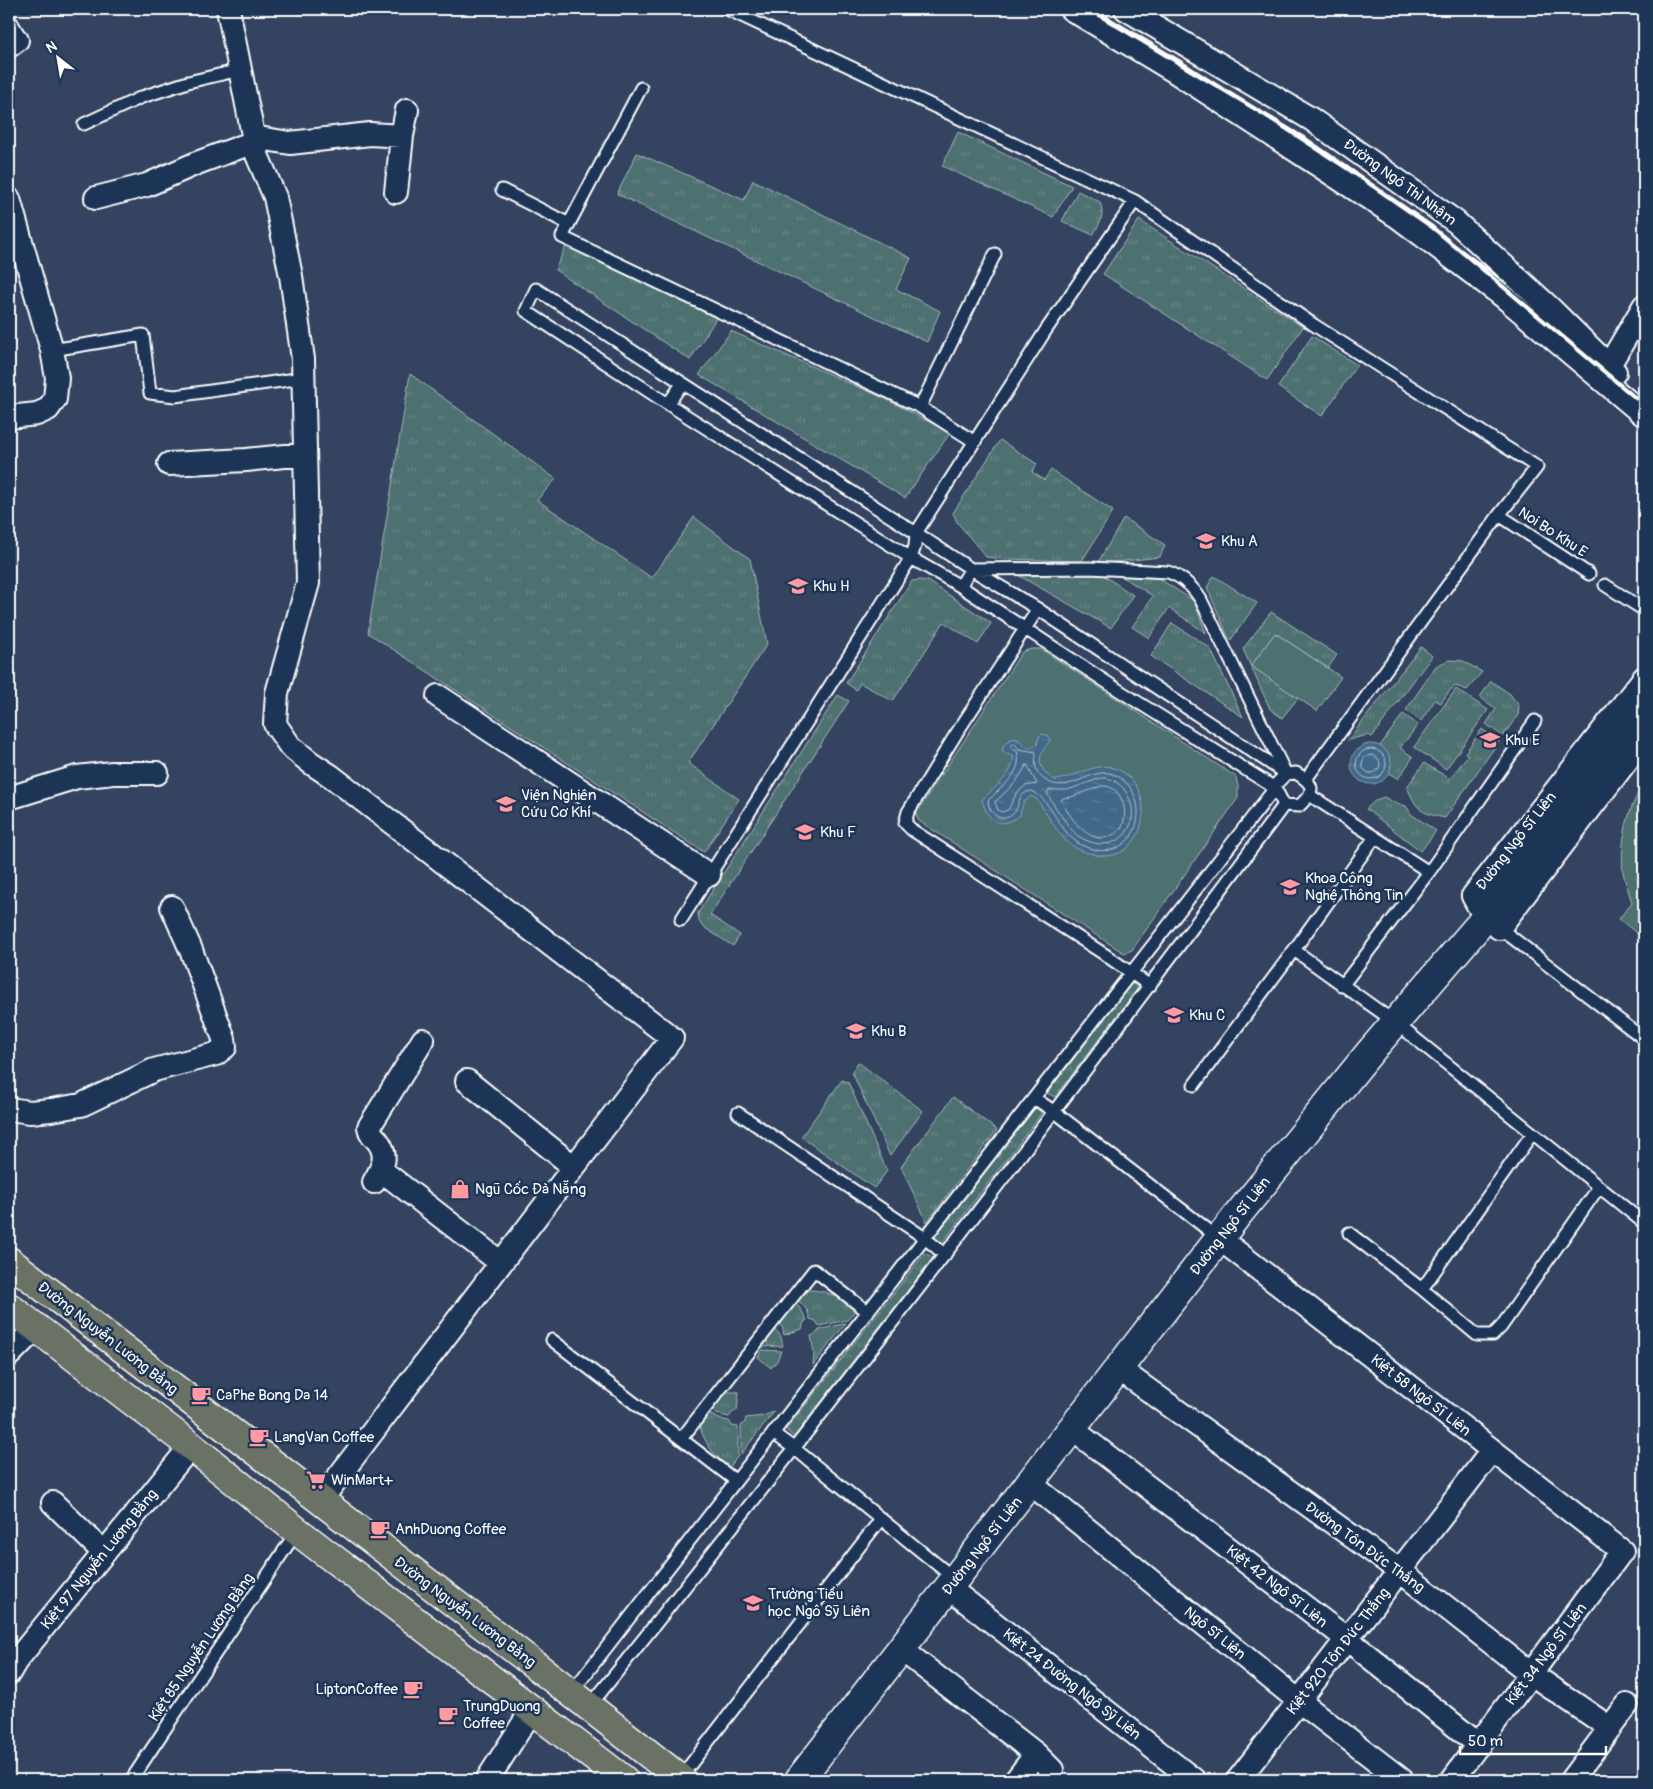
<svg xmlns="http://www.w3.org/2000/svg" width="1653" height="1789" font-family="Pangolin,sans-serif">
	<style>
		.grass { fill: url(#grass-tufts); stroke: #a6b8b8 }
		.park { fill: #4e7071; stroke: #a6b8b8 }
		.water { fill: url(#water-ripples); stroke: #8ca4b8 }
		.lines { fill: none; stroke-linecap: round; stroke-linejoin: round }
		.shore { stroke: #b3c2cf; stroke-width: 1 }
		.lane-casing { stroke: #fff; stroke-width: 15 }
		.street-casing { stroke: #fff; stroke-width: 26 }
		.secondary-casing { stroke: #fff; stroke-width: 31 }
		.highway-casing { stroke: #fff; stroke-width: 31 }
		.lane { stroke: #1d3557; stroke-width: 11 }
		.street { stroke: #1d3557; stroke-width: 22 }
		.secondary { stroke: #1d3557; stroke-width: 28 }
		.highway { stroke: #6b7165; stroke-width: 28 }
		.rail { stroke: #fff; stroke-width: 4 }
		.labels { text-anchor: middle; stroke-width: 5; stroke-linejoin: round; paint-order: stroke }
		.street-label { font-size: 15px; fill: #fff; stroke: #1d3557 }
		.poi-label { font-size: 15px; fill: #fff; stroke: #1d3557; text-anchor: start }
	</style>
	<defs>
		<pattern id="grass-tufts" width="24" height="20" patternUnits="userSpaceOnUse" patternTransform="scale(1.25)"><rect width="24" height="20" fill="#4e7071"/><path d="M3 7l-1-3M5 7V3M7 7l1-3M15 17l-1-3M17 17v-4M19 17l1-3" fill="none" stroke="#698586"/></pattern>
		<pattern id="water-ripples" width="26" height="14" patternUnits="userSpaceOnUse" patternTransform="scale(1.25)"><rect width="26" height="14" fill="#406788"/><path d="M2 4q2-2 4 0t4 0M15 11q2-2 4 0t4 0" fill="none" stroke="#5d7e9a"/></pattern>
	</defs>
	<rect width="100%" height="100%" fill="#344360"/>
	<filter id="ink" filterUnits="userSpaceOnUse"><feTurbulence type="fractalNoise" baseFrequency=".02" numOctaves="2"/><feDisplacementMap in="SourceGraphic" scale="10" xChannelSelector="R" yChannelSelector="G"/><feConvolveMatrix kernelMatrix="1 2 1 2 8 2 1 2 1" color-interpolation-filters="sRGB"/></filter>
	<g filter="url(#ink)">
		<path class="grass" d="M958,132L1072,186L1053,217L942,166Z
			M637,153L744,200L753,180L911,258L896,289L940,311L927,342L617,194Z
			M1078,191L1100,202C1105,216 1100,223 1093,235L1062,221Z
			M1139,220L1303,327L1267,380L1103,274Z
			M566,246L717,317L690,360L555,270Z
			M731,331L886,399L950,433L905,498L699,375Z
			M1312,336L1357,365L1322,416L1278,387Z
			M410,374L556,479L537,500L652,578L694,517L750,559L767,644L688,763L739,799L704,852L368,633Z
			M1000,440L1037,464L1032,472L1044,480L1051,470L1113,511L1082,561L1004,559L986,557L957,522L953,513Z
			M1124,518L1165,545L1160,557L1097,564Z
			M1100,573L1133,595L1111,628L1016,574Z
			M1121,576H1155L1194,601L1206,633L1169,608L1149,638L1132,627L1153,596Z
			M1214,576L1257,603L1230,641L1207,587Z
			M920,580L928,581L991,623L978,644L944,622L893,701L860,683L856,690L846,683L912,581Z
			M1271,612L1337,655L1328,668L1275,633L1251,666L1298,698L1282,718L1270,709L1243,649Z
			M1172,623L1210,648L1243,717L1151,656Z
			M1421,647L1432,656L1372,737L1367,735L1348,740Z
			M1449,660L1463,661L1482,672L1467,690L1456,686L1450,690L1441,703L1435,700L1421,721L1406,710L1436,666Z
			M1491,681L1510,694L1519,706L1518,715L1503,736L1486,724L1496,709L1480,697Z
			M1456,689L1488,710L1446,769L1414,747Z
			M838,695L849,701L710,915L740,935L733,946L702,926L699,921L698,913Z
			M1403,714L1418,725L1400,748L1413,757L1398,779L1389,773C1393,763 1388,751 1380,746Z
			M1482,729L1499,741L1445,818C1420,813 1417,810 1407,787L1424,763L1450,779L1468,755L1465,753Z
			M1384,797L1397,804L1406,806L1411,814L1436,831L1421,851L1366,809L1376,800Z
			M1132,983L1138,988L1055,1097L1047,1093Z
			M858,1062L923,1111L890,1156L852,1072Z
			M842,1080L848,1082L887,1171L874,1188L801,1137Z
			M953,1097L997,1130L927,1222L901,1167Z
			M1034,1106L1042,1113L942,1243L934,1237Z
			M925,1253L933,1258L794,1437L786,1430Z
			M805,1290C824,1289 841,1297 857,1308L847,1320L819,1326L816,1321L810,1319L807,1310L796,1298Z
			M793,1302L800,1308L807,1320L804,1322L802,1329L784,1335L782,1326L777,1322Z
			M846,1323L813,1365L814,1353L811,1336L816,1334L819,1330Z
			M774,1327L781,1337L783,1346L763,1347L762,1342Z
			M762,1350L781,1351L777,1361L771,1368L758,1357Z
			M724,1387L730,1392H739L737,1410L732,1413L729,1417L716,1414L709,1408Z
			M705,1412L719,1419L729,1421L732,1426L738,1427V1456L729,1468C715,1456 702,1441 699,1422Z
			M774,1412L741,1454V1426L745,1422L746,1418L763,1416Z"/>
		<path class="park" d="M1275,633L1341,677L1317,711L1251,666Z
			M1031,649H1041L1236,777L1238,786V798L1132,950L1124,953L919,821L916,814L1022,652Z
			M1644,783V939L1619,919L1632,902C1629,893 1625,882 1623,872C1620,841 1627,810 1644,783Z"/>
		<path class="water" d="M1042,734L1047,735L1050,739C1049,744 1046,745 1044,749C1035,763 1043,773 1055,780C1072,779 1095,763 1110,767C1164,780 1148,873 1089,853C1081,851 1071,846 1065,840C1055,828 1046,813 1037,799L1031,796L1023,803L1020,815C1000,830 988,822 982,800C993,788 1016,773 1013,755L1005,754L1002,749L1005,743L1013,738L1018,739L1024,745L1028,747L1037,745L1039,737Z
			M1351 764a20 20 0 1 1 40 0a20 20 0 1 1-40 0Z"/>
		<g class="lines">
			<path class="shore" d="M1014,743L1019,749L1036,752C1036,758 1034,764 1037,770C1038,775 1043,779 1047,781C1072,797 1097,758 1122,779C1156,807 1132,866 1086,847C1058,836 1054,801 1032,791C1015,793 1021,807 1013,814C1001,824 989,814 988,801C1001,786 1024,774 1017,751L1010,748Z
				M1356 764a15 15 0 1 1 30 0a15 15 0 1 1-30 0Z
				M1362 764a9 9 0 1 1 18 0a9 9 0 1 1-18 0Z
				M1027,765L1037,784L1025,786L1016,794L1008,810L1002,812L998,810L995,802L1015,783Z
				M1101,778C1110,777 1118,782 1124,789C1148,822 1117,861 1078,836C1070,830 1052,803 1047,793L1049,790H1067Z
				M1102,786C1122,784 1130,814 1121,828C1118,833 1112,835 1108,837C1087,844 1069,815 1061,801L1063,798L1071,797Z"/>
			<defs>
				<path id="lane" d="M727,9L1135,201L1314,325L1537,467L1499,515L1306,779
					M9,18L18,33L17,40
					M641,88L562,237L920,407L975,442
					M84,124L142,97L188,82L240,70
					M502,190L569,224
					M52,350L143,335L150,393L175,396L303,378
					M668,404L682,384
					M920,407L995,254
					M1499,515L1589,574
					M1605,585L1644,610
					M960,586L971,569L1090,568L1168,572C1183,577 1193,587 1201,600L1285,772
					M1038,609L956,734L908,812L905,823L912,830L1104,954L1150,986
					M1311,796L1429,872L1535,721
					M681,920L911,558L915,546L916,533L1046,330L1135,201
					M1497,926L1644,1039
					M1294,950L1396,1023L1644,1223
					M1342,986L1429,872
					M1194,1085L1294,950L1375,837
					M1034,1098L1055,1112L1220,1239
					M738,1113L925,1238L945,1255
					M1349,1233L1422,1289L1477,1335H1493L1501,1327L1599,1187
					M1422,1289L1532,1134
					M552,1340L736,1481
					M773,1433L795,1449L955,1579
					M681,1439L814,1270L868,1312
					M571,1693L1275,788L1120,691L960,586L911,558L668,404L526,311L536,289L916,533L971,569L1038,609L1286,774L1296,773C1316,785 1315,792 1299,806L1284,805L1275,788L1277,783L1286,774
					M589,1707C827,1411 1058,1110 1284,805
					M680,1778L881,1519
					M131,1780L297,1531"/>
				<path id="street" d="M228,9L257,155L275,197L291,276L303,359L308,583L277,693L275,724L290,746L311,763L331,776L672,1038L320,1501
					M1071,9L1174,71L1398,217L1504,297L1644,415
					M1126,9L1311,119L1456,222L1548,306L1615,372
					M9,46L17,40
					M396,192L402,136L407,110
					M96,198L147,185L197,163L254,142L265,139L290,143L370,134L402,136
					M9,199L52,350L57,378L55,399L48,409L37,414L9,417
					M1608,367L1644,306
					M169,464L246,460L305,454
					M438,696L709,875
					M9,798L77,777L113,773H157
					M1485,918L1473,896L1644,678
					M1499,928L1644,738
					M467,1081L574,1167
					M9,1109L30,1112L51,1110L81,1105L154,1070L216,1054L225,1047L224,1039L191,950L172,907
					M381,1170L501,1263
					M374,1182C383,1167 389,1155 377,1140C373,1136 370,1133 369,1127L423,1040
					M1220,1239L1622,1551L1452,1780
					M9,1355L36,1328
					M1119,1369L1400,1571L1530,1673L1610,1728
					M1072,1429L1347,1639L1479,1745
					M1030,1483L1299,1701L1402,1780
					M53,1503L103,1552
					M949,1588L1194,1780
					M901,1649L1036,1754L1052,1770
					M9,1673L16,1661L191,1446
					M487,1780L532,1710
					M1016,1780L1036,1754
					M1238,1780L1492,1451
					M1571,1780L1627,1705"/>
				<path id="secondary" d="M799,1780L1236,1217L1370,1052L1498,903L1644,710"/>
				<path id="highway" d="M9,1261L583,1702L682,1780
					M9,1307L191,1446L297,1531L624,1780"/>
			</defs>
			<use href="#lane" class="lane-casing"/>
			<use href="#street" class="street-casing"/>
			<use href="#secondary" class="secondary-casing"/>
			<use href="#highway" class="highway-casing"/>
			<use href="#lane" class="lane"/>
			<use href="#street" class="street"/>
			<use href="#secondary" class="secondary"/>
			<use href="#highway" class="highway"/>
			<path class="rail" d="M1089,9L1307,140L1432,227L1644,405"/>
		</g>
	</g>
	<defs>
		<symbol id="university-bare" viewBox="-9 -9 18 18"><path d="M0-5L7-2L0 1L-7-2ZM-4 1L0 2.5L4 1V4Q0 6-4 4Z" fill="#ff9aa2" stroke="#1d3557" stroke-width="2.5" paint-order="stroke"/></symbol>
		<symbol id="school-bare" viewBox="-9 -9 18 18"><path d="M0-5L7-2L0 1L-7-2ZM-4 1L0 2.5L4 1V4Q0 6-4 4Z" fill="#ff9aa2" stroke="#1d3557" stroke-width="2.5" paint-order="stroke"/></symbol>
		<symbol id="shop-bare" viewBox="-9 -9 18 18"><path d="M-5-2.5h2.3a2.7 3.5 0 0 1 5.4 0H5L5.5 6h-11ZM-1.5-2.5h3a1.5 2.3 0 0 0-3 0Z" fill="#ff9aa2" stroke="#1d3557" stroke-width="2.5" paint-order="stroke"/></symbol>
		<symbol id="cafe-bare" viewBox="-9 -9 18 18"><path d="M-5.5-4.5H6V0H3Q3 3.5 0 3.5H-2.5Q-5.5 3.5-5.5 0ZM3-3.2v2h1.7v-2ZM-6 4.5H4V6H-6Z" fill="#ff9aa2" stroke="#1d3557" stroke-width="2.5" paint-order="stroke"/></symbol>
		<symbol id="supermarket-bare" viewBox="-9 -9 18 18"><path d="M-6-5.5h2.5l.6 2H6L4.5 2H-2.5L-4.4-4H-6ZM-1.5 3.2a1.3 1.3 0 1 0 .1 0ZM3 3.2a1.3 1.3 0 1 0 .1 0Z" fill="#ff9aa2" stroke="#1d3557" stroke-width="2.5" paint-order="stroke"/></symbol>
	</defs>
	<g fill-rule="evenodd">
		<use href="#university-bare" x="1192" y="527" width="28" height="28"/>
		<use href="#school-bare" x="784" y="572" width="28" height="28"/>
		<use href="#school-bare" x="1476" y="726" width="28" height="28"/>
		<use href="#school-bare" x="492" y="790" width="28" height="28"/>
		<use href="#school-bare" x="791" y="818" width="28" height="28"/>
		<use href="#school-bare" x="1276" y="873" width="28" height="28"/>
		<use href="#school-bare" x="1160" y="1001" width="28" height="28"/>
		<use href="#school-bare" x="842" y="1017" width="28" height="28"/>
		<use href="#shop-bare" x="446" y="1175" width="28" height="28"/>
		<use href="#cafe-bare" x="187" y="1381" width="28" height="28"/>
		<use href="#cafe-bare" x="245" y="1423" width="28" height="28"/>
		<use href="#supermarket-bare" x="302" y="1466" width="28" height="28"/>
		<use href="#cafe-bare" x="366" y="1515" width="28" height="28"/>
		<use href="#school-bare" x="739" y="1589" width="28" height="28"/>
		<use href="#cafe-bare" x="399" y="1675" width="28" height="28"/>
		<use href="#cafe-bare" x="434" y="1701" width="28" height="28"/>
	</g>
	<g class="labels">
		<g class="street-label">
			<text transform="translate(1400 182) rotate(36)" y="5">Đường Ngô Thì Nhậm</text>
			<text transform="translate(1553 532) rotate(33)" y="5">Noi Bo Khu E</text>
			<text transform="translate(1516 841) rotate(-52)" y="5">Đường Ngô Sĩ Liên</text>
			<text transform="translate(1230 1226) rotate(-52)" y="5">Đường Ngô Sĩ Liên</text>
			<text transform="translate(108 1338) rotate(38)" y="5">Đường Nguyễn Lương Bằng</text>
			<text transform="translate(1421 1395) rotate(38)" y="5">Kiệt 58 Ngô Sĩ Liên</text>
			<text transform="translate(982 1546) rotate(-52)" y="5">Đường Ngô Sĩ Liên</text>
			<text transform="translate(1365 1547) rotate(36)" y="5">Đường Tôn Đức Thắng</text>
			<text transform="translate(99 1559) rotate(-51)" y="5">Kiệt 97 Nguyễn Lương Bằng</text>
			<text transform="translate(1277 1586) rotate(38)" y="5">Kiệt 42 Ngô Sĩ Liên</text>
			<text transform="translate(465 1612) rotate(37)" y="5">Đường Nguyễn Lương Bằng</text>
			<text transform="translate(1215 1633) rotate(39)" y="5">Ngô Sĩ Liên</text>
			<text transform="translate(201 1647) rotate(-56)" y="5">Kiệt 85 Nguyễn Lương Bằng</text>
			<text transform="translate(1338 1651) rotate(-52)" y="5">Kiệt 920 Tôn Đức Thắng</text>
			<text transform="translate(1546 1654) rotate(-53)" y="5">Kiệt 34 Ngô Sĩ Liên</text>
			<text transform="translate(1072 1684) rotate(38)" y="5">Kiệt 24 Đường Ngô Sỹ Liên</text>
		</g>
		<g class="poi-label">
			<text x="1221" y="546">Khu A</text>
			<text x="813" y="591">Khu H</text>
			<text x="1505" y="745">Khu E</text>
			<text x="521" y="800">Viện Nghiên<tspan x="521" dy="17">Cứu Cơ Khí</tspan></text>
			<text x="820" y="837">Khu F</text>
			<text x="1305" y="883">Khoa Công<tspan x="1305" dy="17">Nghệ Thông Tin</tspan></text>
			<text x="1189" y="1020">Khu C</text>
			<text x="871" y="1036">Khu B</text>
			<text x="475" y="1194">Ngũ Cốc Đà Nẵng</text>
			<text x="216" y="1400">CaPhe Bong Da 14</text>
			<text x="274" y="1442">LangVan Coffee</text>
			<text x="331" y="1485">WinMart+</text>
			<text x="395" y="1534">AnhDuong Coffee</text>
			<text x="768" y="1599">Trường Tiểu<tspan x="768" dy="17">học Ngô Sỹ Liên</tspan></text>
			<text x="398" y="1694" text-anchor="end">LiptonCoffee</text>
			<text x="463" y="1711">TrungDuong<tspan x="463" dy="17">Coffee</tspan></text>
		</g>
	</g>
	<rect width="1653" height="1789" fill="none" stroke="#1d3557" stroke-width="30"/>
	<rect x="15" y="15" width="1623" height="1759" fill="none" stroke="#fff" stroke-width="2" filter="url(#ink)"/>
	<g transform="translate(58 58) rotate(329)" stroke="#1d3557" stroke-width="4" paint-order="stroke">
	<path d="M0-4L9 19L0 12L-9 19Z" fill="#ffffff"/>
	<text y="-8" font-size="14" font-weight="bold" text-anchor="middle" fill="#ffffff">N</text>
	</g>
	<path d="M1460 1746v8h146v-8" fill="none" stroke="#ffffff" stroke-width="2.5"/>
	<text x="1468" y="1746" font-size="15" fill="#ffffff" stroke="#1d3557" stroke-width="4" paint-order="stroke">50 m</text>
</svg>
